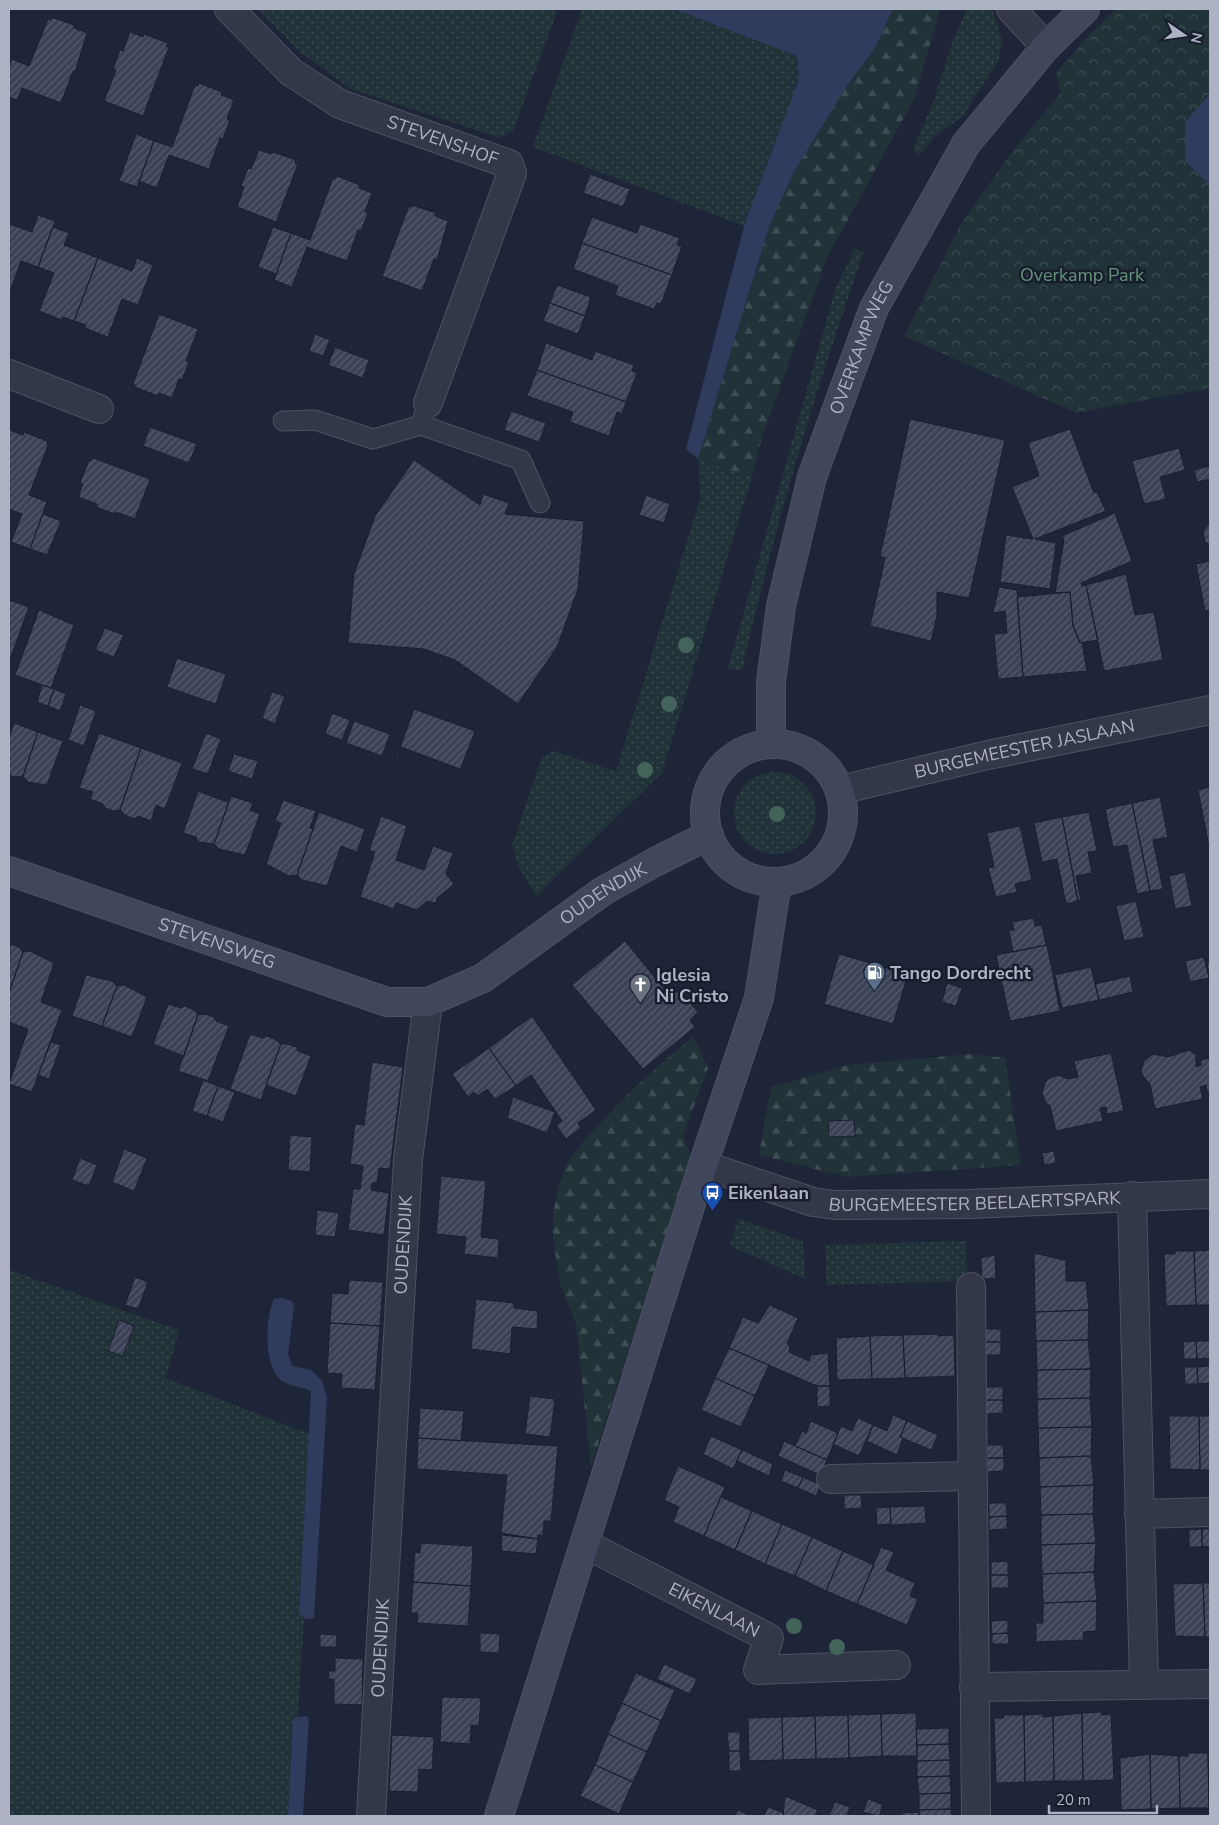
<svg xmlns="http://www.w3.org/2000/svg" width="1219" height="1825" font-family="'Nunito Sans',sans-serif">
	<style>
		.grass { fill: url(#grass-dots) }
		.forest { fill: url(#forest-firs) }
		.park { fill: url(#park-crowns) }
		.water { fill: #303b5e }
		.building { fill: url(#building-hatch); stroke: #1a1f2f }
		.lines { fill: none; stroke-linecap: round; stroke-linejoin: round }
		.lane-casing { stroke: #4d5263; stroke-width: 21 }
		.street-casing { stroke: #4d5263; stroke-width: 30 }
		.secondary-casing { stroke: #4d5263; stroke-width: 30 }
		.lane { stroke: #333848; stroke-width: 19 }
		.street { stroke: #333848; stroke-width: 28 }
		.secondary { stroke: #40465c; stroke-width: 28 }
		.tree { fill: #44635b }
		.labels { text-anchor: middle; stroke-width: 5; stroke-linejoin: round; paint-order: stroke }
		.street-label { font-size: 18px; fill: #adb2c5; stroke: #181d2d }
		.park-label { font-size: 18px; fill: #639678; stroke: #181d2d }
		.poi-label { font-size: 18px; font-weight: bold; fill: #adb2c5; stroke: #181d2d; text-anchor: start }
	</style>
	<defs>
		<pattern id="grass-dots" width="8" height="8" patternUnits="userSpaceOnUse" patternTransform="scale(1.25)"><rect width="8" height="8" fill="#213239"/><path d="M2 2h.1M6 6h.1" fill="none" stroke="#3f4d54" stroke-width="1.8" stroke-linecap="round"/></pattern>
		<pattern id="forest-firs" width="22" height="20" patternUnits="userSpaceOnUse" patternTransform="scale(1.25)"><rect width="22" height="20" fill="#213239"/><path d="M5 1l3.5 6h-7zM16 11l3.5 6h-7z" fill="#3f4d54"/></pattern>
		<pattern id="park-crowns" width="20" height="18" patternUnits="userSpaceOnUse" patternTransform="scale(1.25)"><rect width="20" height="18" fill="#213239"/><path d="M2 6a3 3 0 1 1 6 0M12 15a3 3 0 1 1 6 0" fill="none" stroke="#3f4d54"/></pattern>
		<pattern id="building-hatch" width="6" height="6" patternUnits="userSpaceOnUse" patternTransform="scale(1.25)"><rect width="6" height="6" fill="#3b4258"/><path d="M-1 1l2-2M0 6l6-6M5 7l2-2" fill="none" stroke="#555b6e"/></pattern>
	</defs>
	<rect width="100%" height="100%" fill="#1f2538"/>
	<path class="grass" d="M258,9H558L513,131L500,138L351,89L300,52Z
		M582,9H674L797,56L799,80L744,226L533,147Z
		M967,9H989L993,12L1002,40L999,60L962,117L937,134L919,155L913,150L934,100L953,40Z
		M855,248L863,253C816,391 773,529 742,671L728,668L835,290Z
		M698,459L745,475L753,473L662,773L536,896L518,866L512,845L542,757L553,751L616,771L700,499Z
		M734 813a41 41 0 1 1 82 0a41 41 0 1 1-82 0Z
		M738,1219L803,1241L805,1279L730,1246Z
		M966,1241L967,1281L826,1285V1245Z
		M9,1270L179,1330L166,1378L309,1434L299,1614L304,1618L298,1716L293,1720L288,1816H9Z"/>
	<path class="forest" d="M893,9H940L915,97L827,258L763,434L753,473L745,475L698,459L769,227L794,172L847,86L875,48Z
		M693,1036L708,1068L683,1136L691,1155L591,1467L576,1324L560,1284L553,1238V1214L558,1189L566,1165L585,1139L635,1087Z
		M971,1054L1005,1058L1021,1165L846,1177L759,1155L771,1087L848,1065Z"/>
	<path class="park" d="M1116,9H1210V388L1076,413L904,336L961,224L1012,152L1061,92L1056,74L1084,40Z"/>
	<path class="water" d="M674,9H893L875,48L847,86L794,172L769,227L698,459L686,449L744,226L799,79L797,56Z
		M1210,94V185L1185,161V122Z
		M282,1298L292,1301L294,1306L288,1354L292,1366L311,1370L322,1381L327,1397L314,1618C308,1620 304,1619 299,1614L311,1391C302,1386 291,1387 282,1381C263,1366 265,1319 274,1299Z
		M306,1716L309,1718L303,1816H288L293,1720L296,1717Z"/>
	<path class="building" d="M51,17L74,25V28L87,33L75,72L73,71L61,103L22,88L17,100L9,97V68L12,59L29,66L48,19L51,20Z
		M130,32L143,37L144,34L168,43L166,46L169,47L143,116L104,101L116,70L113,69L120,50L123,51Z
		M199,83L222,92L221,95L234,100L227,119L230,120L223,139L220,138L209,169L169,155L157,188L139,181L154,141L172,147L195,85L198,86Z
		M136,134L154,141L137,187L119,181Z
		M259,150L272,154L273,152L296,160L295,163L298,164L276,222L237,207L244,187L241,186L248,168L251,169Z
		M590,174L630,189L623,207L583,193Z
		M337,176L360,185L359,188L372,193L365,212L368,213L361,231L358,230L347,261L307,247L292,287L274,280L291,233L310,240L333,178L335,179Z
		M412,205L436,213L435,216L448,221L437,260L434,259L422,291L382,276L409,206L412,207Z
		M38,215L55,221L38,267L21,261L9,294V224L32,232Z
		M592,217L637,233L640,224L680,238L677,245L682,246L672,275L582,243Z
		M53,227L69,233L64,245L98,258L74,321L63,317L62,320L39,311L54,273L38,267Z
		M273,227L291,233L274,280L276,274L258,267Z
		M582,243L672,275L661,304L657,303L654,309L615,295L618,286L573,269Z
		M98,258L132,271L137,258L153,265L138,305L122,299L108,337L85,328L86,325L74,321Z
		M557,285L591,297L585,316L550,303Z
		M550,303L585,316L578,334L543,321Z
		M159,314L198,329L186,361L189,362L182,380L179,379L172,398L159,393L158,396L135,387V385L133,384Z
		M315,334L330,340L323,356L309,351Z
		M546,343L592,360L595,351L634,365L632,371L637,373L626,402L537,370Z
		M335,347L369,360L363,378L328,365Z
		M537,370L626,402L622,414L617,412L609,436L570,422L573,412L527,396Z
		M511,411L546,423L539,442L504,430Z
		M910,419L1005,440L969,598L937,592V616L931,641L870,626L885,558L880,556Z
		M150,427L197,444L189,463L143,446Z
		M1070,429L1094,493L1097,492L1106,511L1035,539L1056,543L1050,589L1000,582L1006,535L1033,539L1012,487L1039,476L1028,443Z
		M9,430L23,435L24,432L47,441L48,445L29,495L47,502L30,549L11,542L22,514L9,509Z
		M1179,448L1185,470L1160,477L1166,499L1144,504L1132,461Z
		M93,458L150,479L135,519L116,512L115,514L96,507L97,504L78,497L83,484L80,483L89,460L91,461Z
		M414,460L480,505L483,494L509,503L505,514L584,521L578,589L557,647L518,704L455,660L424,649L348,643L354,574L375,516Z
		M1210,466V479L1197,482L1194,470Z
		M646,495L670,504L664,523L639,515Z
		M1115,513L1132,561L1081,583L1082,586L1086,585L1098,640L1080,643L1073,626L1070,592L1055,593L1064,540L1062,536Z
		M43,514L61,521L47,555L30,549Z
		M1210,523V545L1205,542L1203,531Z
		M1210,561V610L1205,611L1196,564Z
		M1126,574L1135,615L1154,612L1163,660L1104,671L1086,585Z
		M999,587L1017,590L1023,677L998,679L994,634L1007,633L1005,611L993,613Z
		M1070,592L1073,626L1080,643L1082,642L1087,671L1023,677L1017,597Z
		M9,600L29,607L9,662Z
		M39,610L74,625L51,688L15,675Z
		M105,628L124,635L114,657L95,650Z
		M177,658L226,674L216,704L167,687Z
		M42,685L54,689L48,706L37,702Z
		M54,689L66,694L60,711L48,706Z
		M272,692L285,696L275,724L262,718Z
		M80,705L96,711L84,746L68,740Z
		M414,709L475,731L453,789L452,788L460,769L401,747L398,759H396Z
		M332,713L350,720L342,740L325,734Z
		M354,721L390,734L382,756L346,743Z
		M14,723L38,732L23,776L15,777L9,775V738Z
		M38,732L63,741L47,785L28,782L23,776Z
		M99,733L141,748L120,810L114,811L105,808L103,804L90,799L93,792L79,788Z
		M206,733L221,739L208,774L192,769Z
		M141,748L182,763L165,809L156,805L151,821L138,816L134,819L125,815L120,810Z
		M234,754L258,761L252,779L228,771Z
		M1210,787V846L1209,847L1198,790Z
		M198,791L227,802L231,796L214,844L198,842L196,837L183,833Z
		M231,796L253,803L250,810L260,814L245,855L219,849L214,844Z
		M1160,797L1168,837L1153,840L1163,889L1150,891L1132,803Z
		M283,800L316,811L310,828L313,829L297,875L289,876L266,864L281,823L275,821Z
		M1132,803L1150,891L1137,894L1127,845L1113,847L1105,809Z
		M319,812L365,829L357,852L341,846L327,886L302,880L297,875Z
		M1089,812L1097,851L1088,852L1092,873L1076,876L1081,900L1078,901L1062,817Z
		M381,816L407,826L396,860L424,870L433,846L453,853L446,874L454,884L437,898L436,903L427,901L417,910L396,903L394,909L360,897L375,852L369,850Z
		M1062,817L1078,901L1066,904L1057,859L1042,862L1034,823Z
		M1020,826L1032,880L1015,884L1017,892L996,897L988,868L994,867L987,833Z
		M1185,872L1192,906L1175,909L1169,876Z
		M1136,901L1144,937L1124,941L1116,906Z
		M1034,918L1035,926L1042,925L1046,945L1013,952L1009,931L1014,930L1012,922Z
		M625,941L670,996L679,990L698,1012L690,1020L695,1027L643,1069L572,985Z
		M10,944L19,947L23,952L9,993Z
		M1047,945L1060,1011L1010,1021L996,955Z
		M30,951L54,963L41,1002L62,1010L32,1092L9,1084L28,1029L9,1022V993L23,952Z
		M839,954L908,974L893,1024L824,1004Z
		M1204,957L1209,978L1190,982L1185,961Z
		M1210,962V981L1207,963Z
		M1091,967L1099,1000L1062,1008L1055,975Z
		M86,975L112,981L117,986L102,1026L72,1016Z
		M1130,976L1133,992L1099,1000L1095,984Z
		M947,983L962,988L956,1006L942,1002Z
		M124,985L147,997L132,1037L102,1026L117,986Z
		M168,1004L181,1008L185,1006L194,1010L198,1015L184,1056L153,1044Z
		M205,1014L214,1017L216,1021L229,1026L208,1081L178,1071L198,1015Z
		M532,1016L596,1110L578,1123L581,1128L566,1139L556,1125L562,1121L531,1075L516,1086L489,1048Z
		M250,1034L263,1038L267,1036L276,1040L281,1044L261,1100L230,1089Z
		M51,1042L61,1045L49,1079L38,1075Z
		M281,1044H287L296,1047L298,1051L311,1056L296,1096L266,1085Z
		M489,1048L516,1086L495,1099L487,1089L478,1096L474,1092L468,1097L452,1074Z
		M1189,1050L1196,1055V1067L1201,1065V1060L1210,1058V1092H1207L1206,1085L1200,1087L1203,1099L1155,1109L1150,1084L1143,1076L1141,1071L1144,1061L1153,1054L1168,1057Z
		M1111,1053L1124,1111L1107,1114L1106,1107L1100,1108L1103,1121L1056,1131L1050,1106L1046,1103L1042,1093L1045,1083L1048,1079L1058,1075L1068,1079L1078,1077L1074,1061Z
		M372,1062L403,1067L390,1169L379,1168L377,1183H372L371,1190L389,1193L384,1235L348,1230L353,1189H360L363,1166L350,1164L355,1124L364,1125Z
		M203,1080L218,1086L207,1116L192,1111Z
		M218,1086L235,1092L223,1122L207,1116Z
		M513,1097L555,1112L547,1133L507,1118Z
		M854,1120L855,1136L829,1137L828,1121Z
		M290,1135L312,1137L310,1172L288,1170Z
		M124,1149L147,1158L134,1191L112,1182Z
		M1054,1151L1056,1163L1044,1165L1042,1153Z
		M80,1158L97,1165L89,1186L72,1180Z
		M441,1176L486,1181L481,1237L499,1239L498,1258L464,1254L466,1237L436,1234Z
		M317,1210L339,1213L335,1237L315,1235Z
		M1210,1250V1305H1196L1194,1251Z
		M1175,1251H1194L1196,1305L1166,1306L1164,1254H1175Z
		M1034,1253L1068,1261L1066,1262V1281H1086L1089,1310L1035,1312Z
		M995,1255L996,1278L982,1279L981,1258Z
		M135,1277L148,1282L138,1309L125,1305Z
		M349,1280L383,1282L380,1326L330,1323L332,1293L348,1294Z
		M476,1299L514,1303V1308L538,1311L537,1329L512,1327L510,1354L471,1349Z
		M770,1305L798,1318L787,1344L790,1346L789,1352L809,1361L811,1355L828,1353L830,1386H817L729,1348L743,1317L758,1323Z
		M1089,1310L1088,1340L1036,1341L1035,1312Z
		M119,1320L134,1326L123,1356L108,1351Z
		M330,1323L380,1326L375,1390L341,1388L342,1374L327,1373Z
		M983,1329H1001V1342H984Z
		M937,1334L938,1336L954,1335L955,1376L905,1378L903,1335Z
		M903,1335L905,1378L872,1379L870,1336Z
		M870,1336L872,1379L837,1380L836,1338Z
		M1088,1340L1091,1369L1037,1370L1036,1341Z
		M1196,1341L1197,1359H1184L1183,1342Z
		M1196,1341H1210V1358L1197,1359Z
		M984,1342H1001V1355H984Z
		M729,1348L769,1365L755,1396L715,1378Z
		M1210,1366V1383L1198,1384L1197,1367Z
		M1184,1367H1197L1198,1384H1185Z
		M1091,1369L1090,1398L1037,1399V1370Z
		M715,1378L755,1396L741,1427L701,1410Z
		M817,1386H830V1406L817,1407Z
		M985,1387H1003V1400H986Z
		M530,1396L555,1399L550,1437L525,1434Z
		M1090,1398L1092,1427L1038,1428L1037,1399Z
		M986,1400H1003V1413L986,1414Z
		M420,1408L464,1411L461,1441L418,1438Z
		M893,1415L907,1421L900,1437L903,1438L897,1455L867,1441L873,1425L887,1431Z
		M1169,1416H1199L1200,1470L1170,1469Z
		M1199,1416H1210V1470H1200Z
		M858,1418L873,1425L859,1456L833,1444L841,1426L852,1431Z
		M811,1421L838,1433L827,1460L795,1446L802,1431L806,1433Z
		M907,1421L938,1435L931,1450L900,1437Z
		M1092,1427L1091,1456L1039,1458L1038,1428Z
		M711,1436L742,1450L733,1469L703,1454Z
		M418,1438L558,1446L551,1521H544L543,1536L538,1535V1539L501,1533L507,1475L417,1469Z
		M784,1441L827,1460L820,1475L778,1456Z
		M987,1445H1003L1004,1458H987Z
		M742,1450L773,1464L769,1476L737,1461Z
		M1091,1456L1094,1485L1040,1487L1039,1458Z
		M987,1458H1004V1471L987,1472Z
		M678,1466L725,1487L704,1536L673,1522L679,1507L664,1500Z
		M785,1470L803,1477L798,1488L781,1481Z
		M803,1477L821,1485L816,1496L798,1488Z
		M1094,1485L1093,1514L1041,1515L1040,1487Z
		M844,1495H861L862,1508L844,1509Z
		M721,1497L752,1511L735,1550L704,1536Z
		M989,1503H1006L1007,1516L989,1517Z
		M925,1506L926,1523L891,1525L890,1507Z
		M890,1507L891,1524L877,1525L876,1508Z
		M752,1511L782,1524L765,1564L735,1550Z
		M1093,1514L1096,1543L1041,1545V1515Z
		M1007,1516V1529L989,1530V1517Z
		M782,1524L812,1537L795,1576L765,1564Z
		M1202,1529H1210V1546L1202,1547Z
		M1202,1529V1547H1189V1530Z
		M502,1535L538,1539L536,1554L501,1551Z
		M812,1537L843,1551L826,1591L795,1576Z
		M421,1543L473,1546L471,1586L413,1582L415,1552L420,1553Z
		M1096,1543L1094,1572L1042,1574L1041,1545Z
		M881,1547L894,1552L886,1570L915,1583L910,1596L918,1599L907,1625L857,1604Z
		M843,1551L874,1565L857,1604L826,1591Z
		M1008,1561V1575H991V1562Z
		M1094,1572L1097,1601L1043,1603L1042,1574Z
		M991,1575H1008L1009,1588H991Z
		M413,1582L471,1586L468,1626L417,1623L418,1613H411Z
		M1203,1583L1205,1637L1175,1636L1173,1584Z
		M1203,1583H1210V1637H1205Z
		M1097,1601L1096,1631L1083,1632L1084,1640L1036,1642V1623H1043V1603Z
		M1008,1620V1633L992,1634L991,1621Z
		M480,1633L500,1634L499,1653L480,1652Z
		M1008,1633L1009,1644H992V1634Z
		M320,1634L337,1635L336,1647H320Z
		M335,1658L363,1659L362,1705L334,1704V1679H328L329,1671H335Z
		M664,1664L697,1679L690,1694L657,1679Z
		M636,1673L675,1690L661,1721L622,1703Z
		M442,1697L481,1698L479,1726L471,1725L470,1744L440,1742Z
		M622,1703L661,1721L647,1752L608,1734Z
		M1101,1712L1102,1715L1111,1714L1114,1780L1083,1781L1082,1713Z
		M916,1713L917,1756H882L881,1714Z
		M1082,1713L1083,1781H1054L1053,1716Z
		M881,1714L882,1756L849,1758L848,1715Z
		M1043,1714V1717L1053,1716L1054,1781L1025,1782L1024,1715Z
		M848,1715L849,1758L816,1759L815,1716Z
		M1004,1715H1024L1025,1782L996,1783L994,1718H1004Z
		M815,1716L816,1759L783,1760L782,1717Z
		M782,1717L783,1760L749,1761L748,1718Z
		M949,1728V1744L917,1745L916,1729Z
		M727,1732H740V1751H729Z
		M608,1734L647,1752L633,1782L595,1765Z
		M392,1735L434,1737L432,1770L419,1769L418,1792L389,1791Z
		M949,1744L950,1760L917,1761V1745Z
		M729,1751H740L741,1771H729Z
		M1188,1753H1208L1209,1808H1180L1179,1756H1188Z
		M1208,1753H1210V1807L1209,1808Z
		M1150,1754L1179,1756L1180,1808L1151,1809Z
		M1150,1754L1151,1809L1121,1810L1120,1758Z
		M950,1760V1776L917,1777V1761Z
		M595,1765L633,1782L619,1814L580,1796Z
		M950,1776L951,1793L919,1794L917,1777Z
		M951,1793V1809L919,1810V1794Z
		M785,1796L818,1810L815,1816H783Z
		M868,1799L883,1805L879,1816L863,1812Z
		M835,1802L850,1807L847,1816L829,1815Z
		M768,1807L784,1813L783,1816H764Z
		M951,1809L952,1816H919V1810Z
		M738,1810L750,1816H735Z
		M919,1812V1816H902V1813Z"/>
	<g class="lines">
		<defs>
			<path id="lane" d="M428,403L421,425L521,460L540,503
				M283,421L315,420L373,439L421,425"/>
			<g id="street">
				<path id="s1" d="M229,9L291,72L340,104L509,164L512,173L428,403"/>
				<path d="M1011,9L1046,47"/>
				<path d="M9,374L99,409"/>
				<path id="s2" d="M840,790L988,755L1210,710"/>
				<path id="s3" d="M703,1165L813,1202L835,1205L969,1204L1210,1194"/>
				<path d="M1132,1196L1144,1685"/>
				<path d="M971,1287L976,1816"/>
				<path d="M831,1479L972,1476"/>
				<path d="M1139,1514L1210,1512"/>
				<path id="s4" d="M585,1544L769,1638L758,1670L896,1665"/>
				<path d="M974,1687L1210,1684"/>
				<path id="s5" d="M371,1816L408,1160L428,1002"/>
			</g>
			<g id="secondary">
				<path id="s6" d="M771,744V682L781,606L812,477L874,308L966,144L1046,47L1085,9"/>
				<circle cx="774" cy="813" r="69"/>
				<path id="s7" d="M9,871L387,1002H428L483,978L603,891L655,862L709,835"/>
				<path d="M499,1816L703,1165L759,998L777,882"/>
			</g>
		</defs>
		<use href="#lane" class="lane-casing"/>
		<use href="#street" class="street-casing"/>
		<use href="#secondary" class="secondary-casing"/>
		<use href="#lane" class="lane"/>
		<use href="#street" class="street"/>
		<use href="#secondary" class="secondary"/>
	</g>
	<g class="tree">
		<circle cx="686" cy="645" r="8"/>
		<circle cx="669" cy="704" r="8"/>
		<circle cx="645" cy="770" r="8"/>
		<circle cx="777" cy="814" r="8"/>
		<circle cx="794" cy="1626" r="8"/>
		<circle cx="837" cy="1647" r="8"/>
	</g>
	<defs>
		<symbol id="fuel-pin" viewBox="-11 -11 22 30"><path d="M0 17L-7.5 6A9.5 9.5 0 1 1 7.5 6Z" fill="#5c6f8a" stroke="#181d2d"/><path d="M-5.5-6h7V0h2V4h1.3V-2.5L3-4.5l.8-.8L6-3V5H2.5V1h-1V6h-7ZM-4.2-4.7v3.2H.2V-4.7Z" fill="#fff"/></symbol>
		<symbol id="church-pin" viewBox="-11 -11 22 30"><path d="M0 17L-7.5 6A9.5 9.5 0 1 1 7.5 6Z" fill="#6b7280" stroke="#181d2d"/><path d="M-1.2-6h2.4v3.5h3.3v2.4h-3.3V6h-2.4V-.1h-3.3v-2.4h3.3Z" fill="#fff"/></symbol>
		<symbol id="bus-pin" viewBox="-11 -11 22 30"><path d="M0 17L-7.5 6A9.5 9.5 0 1 1 7.5 6Z" fill="#1a4fb4" stroke="#181d2d"/><path d="M-5-6H5V4H4V6H2V4H-2V6H-4V4H-5ZM-3.5-4V0h7V-4ZM-3.5 1.2v1.5H-2V1.2ZM2 1.2v1.5H3.5V1.2Z" fill="#fff"/></symbol>
	</defs>
	<g fill-rule="evenodd">
		<use href="#fuel-pin" x="862" y="960" width="25" height="34"/>
		<use href="#church-pin" x="628" y="972" width="25" height="34"/>
		<use href="#bus-pin" x="700" y="1180" width="25" height="34"/>
	</g>
	<g class="labels">
		<g class="street-label">
			<text dy="6" stroke="none"><textPath href="#s1" startOffset="256">STEVENSHOF</textPath></text>
			<text dy="6" stroke="none"><textPath href="#s6" startOffset="410">OVERKAMPWEG</textPath></text>
			<text dy="6" stroke="none"><textPath href="#s2" startOffset="189">BURGEMEESTER JASLAAN</textPath></text>
			<text dy="6" stroke="none"><textPath href="#s7" startOffset="648">OUDENDIJK</textPath></text>
			<text dy="6" stroke="none"><textPath href="#s7" startOffset="220">STEVENSWEG</textPath></text>
			<text dy="6" stroke="none"><textPath href="#s3" startOffset="278">BURGEMEESTER BEELAERTSPARK</textPath></text>
			<text dy="6" stroke="none"><textPath href="#s5" startOffset="572">OUDENDIJK</textPath></text>
			<text dy="6" stroke="none"><textPath href="#s4" startOffset="145">EIKENLAAN</textPath></text>
			<text dy="6" stroke="none"><textPath href="#s5" startOffset="168">OUDENDIJK</textPath></text>
		</g>
		<g class="park-label">
			<text x="1082" y="281">Overkamp Park</text>
		</g>
		<g class="poi-label">
			<text x="890" y="979">Tango Dordrecht</text>
			<text x="656" y="981">Iglesia<tspan x="656" dy="21">Ni Cristo</tspan></text>
			<text x="728" y="1199">Eikenlaan</text>
		</g>
	</g>
	<rect width="1219" height="1825" fill="none" stroke="#adb2c5" stroke-width="20"/>
	<g transform="translate(1184 35) rotate(103)" stroke="#181d2d" stroke-width="4" paint-order="stroke">
	<path d="M0-4L9 19L0 12L-9 19Z" fill="#adb2c5"/>
	<text y="-8" font-size="14" font-weight="bold" text-anchor="middle" fill="#adb2c5">N</text>
	</g>
	<path d="M1049 1805v8h108v-8" fill="none" stroke="#adb2c5" stroke-width="2.5"/>
	<text x="1056" y="1805" font-size="15" fill="#adb2c5" stroke="#181d2d" stroke-width="4" paint-order="stroke">20 m</text>
</svg>
